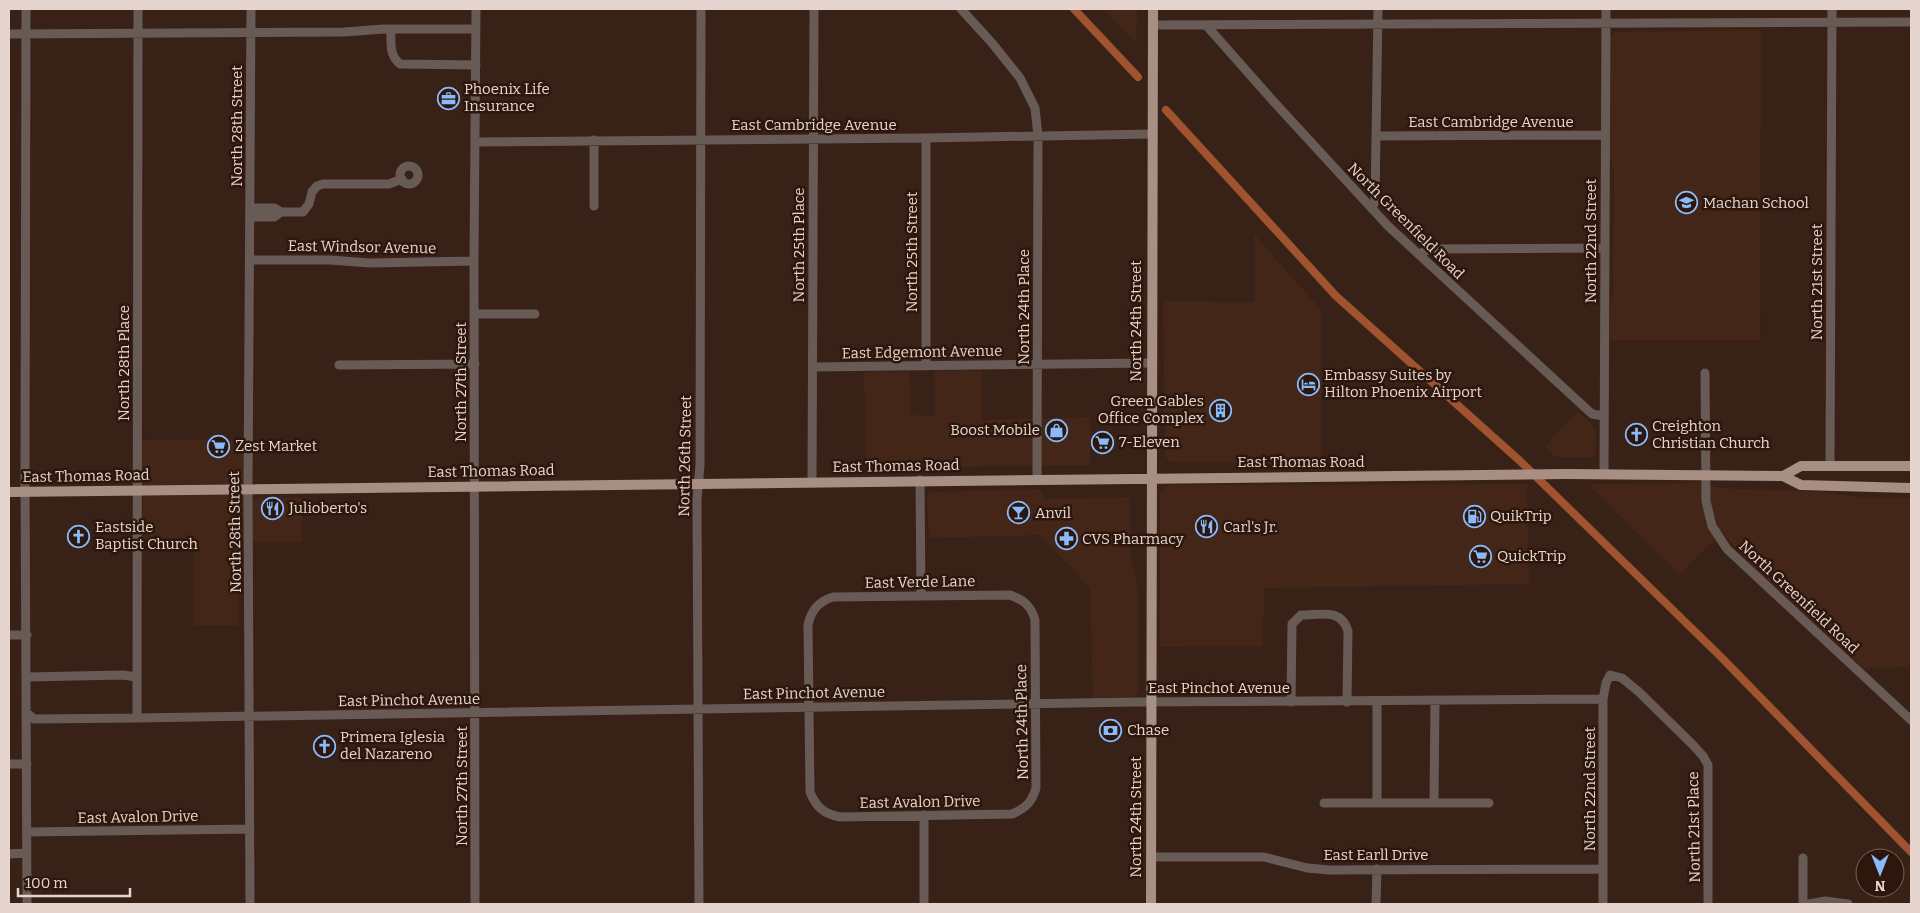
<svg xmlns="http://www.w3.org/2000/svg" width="1920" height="913" font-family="Bitter,serif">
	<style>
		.built { fill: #442618 }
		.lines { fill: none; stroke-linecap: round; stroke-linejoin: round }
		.canal { stroke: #9f532e; stroke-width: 8 }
		.minor { stroke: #685b56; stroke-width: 9 }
		.major { stroke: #a88f84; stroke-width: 10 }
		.labels { text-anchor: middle; stroke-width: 5; stroke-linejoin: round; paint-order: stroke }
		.poi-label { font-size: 15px; fill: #e5d5ce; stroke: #2d170d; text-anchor: start }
		.street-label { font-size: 15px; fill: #e5d5ce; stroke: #2d170d }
	</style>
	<rect width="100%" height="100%" fill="#382116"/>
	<path class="built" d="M1104,9H1137L1136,43Z
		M1761,30L1760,340H1610V306L1613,296L1614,169L1610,158V39L1612,34L1615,32Z
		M1254,234L1321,310L1322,464L1170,462L1165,456L1163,301L1255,302Z
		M934,371H982V420L1090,417V465L866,468L864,372H910L911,415L935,416Z
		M1578,411L1595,428L1596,451L1593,457H1556L1544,447Z
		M243,439L245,498H302V542H239V625H193V544L143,545L142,440Z
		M1698,483L1717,488L1821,492L1864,498H1911V667L1863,668L1752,565L1729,541L1724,533L1699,554L1680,575L1592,488V484Z
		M1527,484L1529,584L1264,588L1263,646L1160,647V494L1168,485Z
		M1040,489L1046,499L1130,497L1131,556L1138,591V691L1134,697L1093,698L1090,588L1040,535L929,538L927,497L930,492Z"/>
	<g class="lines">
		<path class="canal" d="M1074,9L1138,77
			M1166,110L1336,296L1520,461L1720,656L1911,852"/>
		<path class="minor" d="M26,9L25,475L27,904
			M961,9L992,43L1020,78L1035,108L1038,136L1037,479
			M1153,25L1911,22
			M1206,25L1274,102L1388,226L1592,414L1604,416
			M391,29C391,43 389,55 400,64L476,65
			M9,34L344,32L384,29H476
			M1377,136L1605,135
			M926,138V366
			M476,142L926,138L1152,134
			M400 175a9 9 0 1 1 18 0a9 9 0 1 1-18 0Z
			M594,206V140
			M250,208H274L281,212H303L309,204L312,192L317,186L323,184H389L402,179
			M1372,209L1375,201L1378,9
			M250,217H274L281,212
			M1419,254L1430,249L1604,248
			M250,260H330L370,263L474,261
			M474,314H535
			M339,365L475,364
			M813,367L1151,363
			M1705,373L1706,501L1712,526L1727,549L1911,720
			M1830,466L1832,9
			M1604,474L1606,9
			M920,480L921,596
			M812,482L814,9
			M1010,595C1023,600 1031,605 1035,620L1036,788C1032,802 1026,808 1012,814L840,817C824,814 816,807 810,792L808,625C811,610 819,601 833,597Z
			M9,635H27
			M27,677L123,675L136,677
			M1291,702L1292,624L1301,615C1321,615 1341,608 1348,631L1347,702
			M1377,702V803
			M27,713L34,719L137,718L1136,702L1603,699
			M137,718L138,9
			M9,764H27
			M1324,803H1489
			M1434,803L1435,701
			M924,815V904
			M27,832L250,829
			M9,854L27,853
			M1151,857H1264L1307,868L1330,870L1603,869
			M1803,858V904
			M250,904L248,488L251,9
			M475,904L474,261L476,9
			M699,904L697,500L700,465L701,9
			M1376,904L1377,869
			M1603,904V699L1606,683L1610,675L1622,678L1639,692L1693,745L1703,756L1708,765V904
			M1809,904L1825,901L1848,904"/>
		<path class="major" d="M1783,476L1801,466H1911
			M9,492L1566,474L1783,476L1801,485L1911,488
			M1151,904L1153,9"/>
	</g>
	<defs>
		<symbol id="office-ring" viewBox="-11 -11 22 22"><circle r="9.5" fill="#2d170d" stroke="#88bafc" stroke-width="1.5"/><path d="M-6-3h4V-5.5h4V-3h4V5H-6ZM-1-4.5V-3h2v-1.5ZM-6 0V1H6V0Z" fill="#88bafc"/></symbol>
		<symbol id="school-ring" viewBox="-11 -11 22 22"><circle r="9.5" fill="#2d170d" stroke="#88bafc" stroke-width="1.5"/><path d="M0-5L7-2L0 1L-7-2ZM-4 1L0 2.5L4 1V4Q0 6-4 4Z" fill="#88bafc"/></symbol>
		<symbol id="hotel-ring" viewBox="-11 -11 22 22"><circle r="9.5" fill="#2d170d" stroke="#88bafc" stroke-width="1.5"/><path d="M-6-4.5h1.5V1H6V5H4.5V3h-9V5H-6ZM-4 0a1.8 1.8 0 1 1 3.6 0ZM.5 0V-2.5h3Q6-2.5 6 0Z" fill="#88bafc"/></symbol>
		<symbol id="building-ring" viewBox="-11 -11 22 22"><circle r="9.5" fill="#2d170d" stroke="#88bafc" stroke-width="1.5"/><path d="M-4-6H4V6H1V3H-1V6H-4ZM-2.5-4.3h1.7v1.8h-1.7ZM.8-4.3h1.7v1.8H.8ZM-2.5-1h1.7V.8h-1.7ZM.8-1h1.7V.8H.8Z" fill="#88bafc"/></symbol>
		<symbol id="shop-ring" viewBox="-11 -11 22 22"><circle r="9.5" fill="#2d170d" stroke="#88bafc" stroke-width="1.5"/><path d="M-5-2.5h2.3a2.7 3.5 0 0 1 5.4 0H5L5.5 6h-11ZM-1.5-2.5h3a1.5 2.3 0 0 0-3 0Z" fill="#88bafc"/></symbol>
		<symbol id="church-ring" viewBox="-11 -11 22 22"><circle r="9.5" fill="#2d170d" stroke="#88bafc" stroke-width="1.5"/><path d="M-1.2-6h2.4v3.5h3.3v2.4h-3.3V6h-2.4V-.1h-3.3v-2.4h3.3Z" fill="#88bafc"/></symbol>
		<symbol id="supermarket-ring" viewBox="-11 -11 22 22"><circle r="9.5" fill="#2d170d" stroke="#88bafc" stroke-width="1.5"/><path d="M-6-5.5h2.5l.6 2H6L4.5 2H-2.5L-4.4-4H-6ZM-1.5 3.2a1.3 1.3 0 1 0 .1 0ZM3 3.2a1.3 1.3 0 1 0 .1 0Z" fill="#88bafc"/></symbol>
		<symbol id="restaurant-ring" viewBox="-11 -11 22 22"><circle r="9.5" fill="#2d170d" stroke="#88bafc" stroke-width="1.5"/><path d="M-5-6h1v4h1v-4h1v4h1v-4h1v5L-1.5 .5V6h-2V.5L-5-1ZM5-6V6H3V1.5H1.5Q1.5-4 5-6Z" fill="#88bafc"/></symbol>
		<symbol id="bar-ring" viewBox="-11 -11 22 22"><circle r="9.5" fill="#2d170d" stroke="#88bafc" stroke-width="1.5"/><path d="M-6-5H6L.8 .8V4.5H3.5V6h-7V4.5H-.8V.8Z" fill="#88bafc"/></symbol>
		<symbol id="fuel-ring" viewBox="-11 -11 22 22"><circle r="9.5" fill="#2d170d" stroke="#88bafc" stroke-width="1.5"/><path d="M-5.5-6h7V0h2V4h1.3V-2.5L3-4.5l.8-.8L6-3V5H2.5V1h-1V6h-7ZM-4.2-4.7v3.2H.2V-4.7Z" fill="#88bafc"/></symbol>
		<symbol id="pharmacy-ring" viewBox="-11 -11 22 22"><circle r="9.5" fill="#2d170d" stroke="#88bafc" stroke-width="1.5"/><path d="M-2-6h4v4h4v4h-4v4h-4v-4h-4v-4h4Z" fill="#88bafc"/></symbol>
		<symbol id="bank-ring" viewBox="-11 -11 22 22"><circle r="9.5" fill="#2d170d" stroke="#88bafc" stroke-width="1.5"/><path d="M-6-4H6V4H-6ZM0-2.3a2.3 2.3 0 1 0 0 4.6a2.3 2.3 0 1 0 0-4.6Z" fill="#88bafc"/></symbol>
	</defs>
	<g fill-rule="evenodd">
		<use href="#office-ring" x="436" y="86" width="25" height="25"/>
		<use href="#school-ring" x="1674" y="190" width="25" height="25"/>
		<use href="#hotel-ring" x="1296" y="372" width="25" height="25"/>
		<use href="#building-ring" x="1208" y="398" width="25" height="25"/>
		<use href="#shop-ring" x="1044" y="418" width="25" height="25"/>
		<use href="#church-ring" x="1624" y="422" width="25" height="25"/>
		<use href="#supermarket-ring" x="1090" y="430" width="25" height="25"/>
		<use href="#supermarket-ring" x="206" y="434" width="25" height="25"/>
		<use href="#restaurant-ring" x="260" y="496" width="25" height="25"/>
		<use href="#bar-ring" x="1006" y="500" width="25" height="25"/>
		<use href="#fuel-ring" x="1462" y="504" width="25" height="25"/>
		<use href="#restaurant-ring" x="1194" y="514" width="25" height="25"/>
		<use href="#church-ring" x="66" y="524" width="25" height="25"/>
		<use href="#pharmacy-ring" x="1054" y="526" width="25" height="25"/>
		<use href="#supermarket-ring" x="1468" y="544" width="25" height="25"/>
		<use href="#bank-ring" x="1098" y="718" width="25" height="25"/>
		<use href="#church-ring" x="312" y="734" width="25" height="25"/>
	</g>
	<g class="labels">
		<g class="poi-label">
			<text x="464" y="94">Phoenix Life<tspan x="464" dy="17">Insurance</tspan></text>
			<text x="1703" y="208">Machan School</text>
			<text x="1324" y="380">Embassy Suites by<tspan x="1324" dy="17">Hilton Phoenix Airport</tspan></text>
			<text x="1204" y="406" text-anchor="end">Green Gables<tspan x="1204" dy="17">Office Complex</tspan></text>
			<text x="1652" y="431">Creighton<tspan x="1652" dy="17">Christian Church</tspan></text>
			<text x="1040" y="435" text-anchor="end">Boost Mobile</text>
			<text x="1119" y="447">7-Eleven</text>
			<text x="235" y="451">Zest Market</text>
			<text x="289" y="513">Julioberto's</text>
			<text x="1035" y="518">Anvil</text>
			<text x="1490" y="521">QuikTrip</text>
			<text x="95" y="532">Eastside<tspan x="95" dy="17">Baptist Church</tspan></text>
			<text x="1223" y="532">Carl's Jr.</text>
			<text x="1082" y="544">CVS Pharmacy</text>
			<text x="1497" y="561">QuickTrip</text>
			<text x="1127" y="735">Chase</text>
			<text x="340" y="742">Primera Iglesia<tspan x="340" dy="17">del Nazareno</tspan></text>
		</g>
		<g class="street-label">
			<text x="1491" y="127">East Cambridge Avenue</text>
			<text x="814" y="130">East Cambridge Avenue</text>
			<text transform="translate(237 126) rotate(-90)" y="5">North 28th Street</text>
			<text transform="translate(1406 221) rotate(45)" y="5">North Greenfield Road</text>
			<text transform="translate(1591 241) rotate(-90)" y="5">North 22nd Street</text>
			<text transform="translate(799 245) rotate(-90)" y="5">North 25th Place</text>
			<text transform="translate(362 247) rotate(1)" y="5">East Windsor Avenue</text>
			<text transform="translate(912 252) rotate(-90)" y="5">North 25th Street</text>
			<text transform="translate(1817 282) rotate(-90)" y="5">North 21st Street</text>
			<text transform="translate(1024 307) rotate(-90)" y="5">North 24th Place</text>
			<text transform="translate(1136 321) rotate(-90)" y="5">North 24th Street</text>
			<text transform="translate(922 352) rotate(-1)" y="5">East Edgemont Avenue</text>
			<text transform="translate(124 363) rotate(-90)" y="5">North 28th Place</text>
			<text transform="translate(461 382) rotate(-90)" y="5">North 27th Street</text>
			<text transform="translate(685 456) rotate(-89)" y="5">North 26th Street</text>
			<text x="1301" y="467">East Thomas Road</text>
			<text transform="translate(896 466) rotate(-1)" y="5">East Thomas Road</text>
			<text transform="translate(491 471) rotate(-1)" y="5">East Thomas Road</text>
			<text transform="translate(86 476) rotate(-1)" y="5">East Thomas Road</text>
			<text transform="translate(235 532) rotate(-91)" y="5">North 28th Street</text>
			<text transform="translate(920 582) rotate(-1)" y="5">East Verde Lane</text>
			<text transform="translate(1799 597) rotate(43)" y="5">North Greenfield Road</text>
			<text x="1219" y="693">East Pinchot Avenue</text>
			<text transform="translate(814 693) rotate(-1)" y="5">East Pinchot Avenue</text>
			<text transform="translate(409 700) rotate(-1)" y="5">East Pinchot Avenue</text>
			<text transform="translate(1022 722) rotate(-91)" y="5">North 24th Place</text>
			<text transform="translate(462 786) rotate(-90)" y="5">North 27th Street</text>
			<text transform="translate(1590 789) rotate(-90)" y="5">North 22nd Street</text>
			<text transform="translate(920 802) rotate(-1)" y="5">East Avalon Drive</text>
			<text transform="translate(138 817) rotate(-1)" y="5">East Avalon Drive</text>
			<text transform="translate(1136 817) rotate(-90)" y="5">North 24th Street</text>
			<text transform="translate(1694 827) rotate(-91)" y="5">North 21st Place</text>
			<text x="1376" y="860">East Earll Drive</text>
		</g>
	</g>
	<rect width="1920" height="913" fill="none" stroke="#e5d5ce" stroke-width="20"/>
	<g transform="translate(1880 873) rotate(180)"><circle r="24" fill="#2d170d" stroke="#77635a"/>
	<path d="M0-4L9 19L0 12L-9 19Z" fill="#88bafc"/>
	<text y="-8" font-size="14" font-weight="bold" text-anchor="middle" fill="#e5d5ce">N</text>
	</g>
	<path d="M18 888v8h112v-8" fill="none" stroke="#e5d5ce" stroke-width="2.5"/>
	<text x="25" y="888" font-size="15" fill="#e5d5ce" stroke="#2d170d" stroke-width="4" paint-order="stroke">100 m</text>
</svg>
